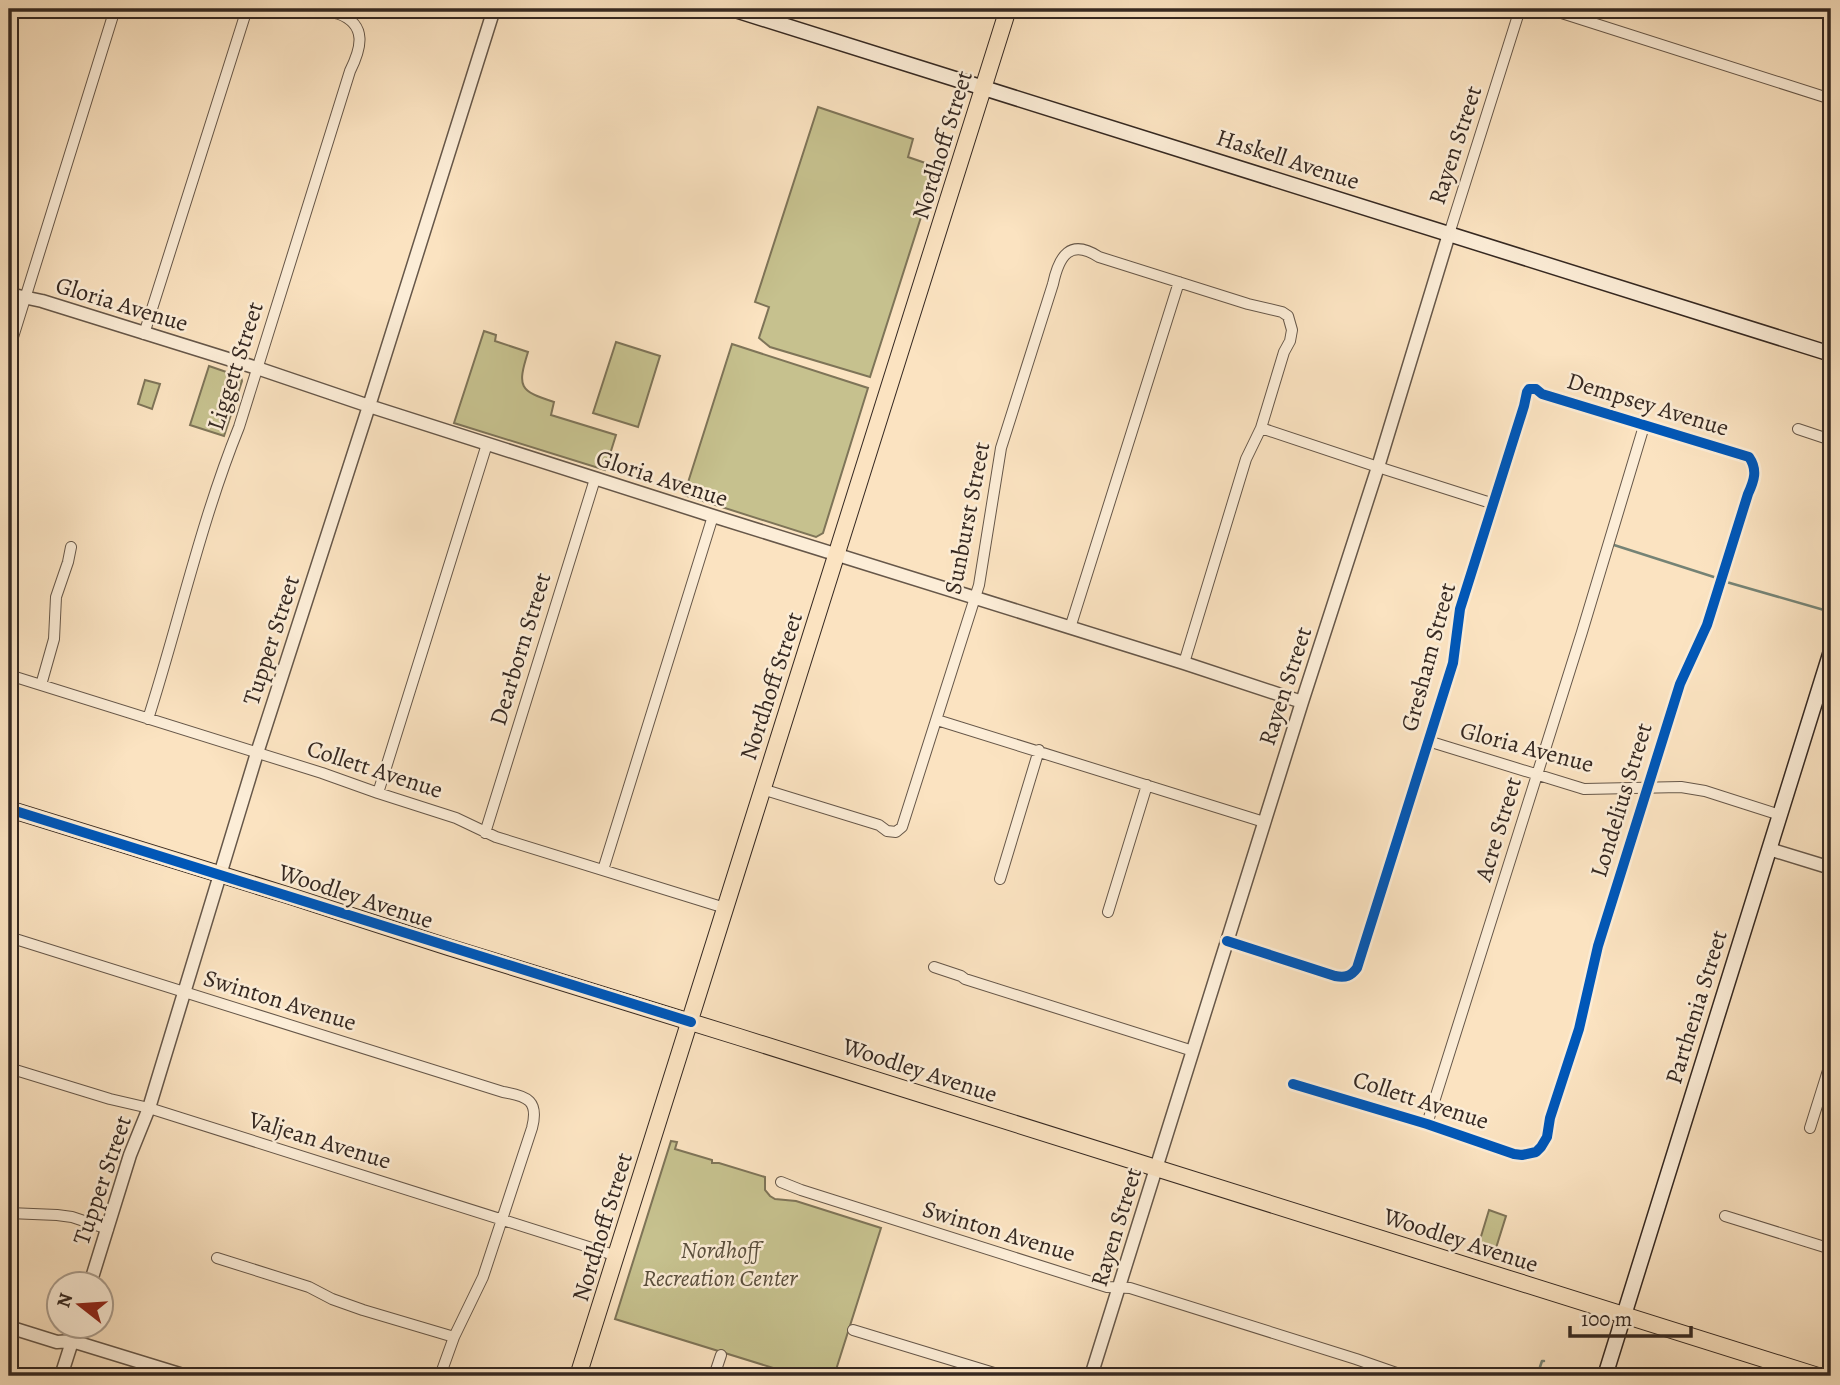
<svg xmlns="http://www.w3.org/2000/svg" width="1840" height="1385" font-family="Alegreya,serif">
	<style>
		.green { fill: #c6c18e; stroke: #7e7458; stroke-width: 2 }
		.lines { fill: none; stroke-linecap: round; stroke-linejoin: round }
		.stream { stroke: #758375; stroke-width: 2.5 }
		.minor-casing { stroke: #665749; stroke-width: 12 }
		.tertiary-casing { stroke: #665749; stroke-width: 15 }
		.secondary-casing { stroke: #352821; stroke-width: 17 }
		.primary-casing { stroke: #352821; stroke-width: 18 }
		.minor { stroke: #fcedd7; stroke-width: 10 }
		.tertiary { stroke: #fcedd7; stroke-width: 12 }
		.secondary { stroke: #fcedd7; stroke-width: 14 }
		.primary { stroke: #fbe3c1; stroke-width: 16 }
		.cycleway-casing { stroke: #fcedd7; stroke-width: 15 }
		.cycleway { stroke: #0057b8; stroke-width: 10 }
		.labels { text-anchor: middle; stroke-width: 5; stroke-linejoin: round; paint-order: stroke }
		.street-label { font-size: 24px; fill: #352821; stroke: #fcedd7 }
		.park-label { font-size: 24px; font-style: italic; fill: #594e3c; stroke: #fcedd7 }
	</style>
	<rect width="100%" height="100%" fill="#fbe3c1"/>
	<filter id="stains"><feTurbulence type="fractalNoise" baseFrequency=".00286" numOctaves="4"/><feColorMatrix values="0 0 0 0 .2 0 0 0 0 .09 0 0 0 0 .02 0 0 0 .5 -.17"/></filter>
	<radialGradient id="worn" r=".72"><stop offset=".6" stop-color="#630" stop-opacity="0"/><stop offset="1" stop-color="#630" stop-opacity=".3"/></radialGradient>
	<path class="green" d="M818,107L913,139L908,157L937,167L870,377L770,347L759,338L769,307L755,302Z
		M484,331L496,335L495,341L528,352C517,387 519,391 554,402L551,415L616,435L605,470L454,423Z
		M616,342L660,356L638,427L593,413Z
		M732,344L868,388L823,533L816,537L684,495Z
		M209,366L241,377L242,381L224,436L190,425Z
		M145,380L160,384L152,409L138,404Z
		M671,1141L677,1142L675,1149L712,1160V1163H719L765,1177V1190L770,1196L775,1199L796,1201L881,1228L834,1376H799L615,1319Z
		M1489,1210L1506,1216L1496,1248L1479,1243Z"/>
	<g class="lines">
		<path class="stream" d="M1614,545L1717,578
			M1723,581L1831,612
			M1537,1376L1542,1361H1544"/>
		<defs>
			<path id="minor" d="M1549,9L1831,99
				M1449,234L1520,9
				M144,334L247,9
				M9,350L115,9
				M1261,428L1378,467L1494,504
				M1798,429L1831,440
				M1070,628L1179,282
				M9,675L322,773L378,793L456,818L496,837L725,908
				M41,685L54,639L56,597L68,562L71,547
				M148,719C179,622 201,521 239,427L350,71C361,49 368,25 339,14C331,11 324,11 316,9
				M937,720L1264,822
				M1428,741L1584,789L1681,787L1705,791L1780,815
				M762,789L879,825L887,831L896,832L902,827L979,585L1001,448L1053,284C1059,256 1070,238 1099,257L1248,304L1282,312L1288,316L1292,330L1290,341L1284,352L1261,428L1246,459L1184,663
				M378,793L487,444
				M485,833L595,479
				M603,870L713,516
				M1000,879L1039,750
				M1108,912L1147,785
				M9,937L503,1092C528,1096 539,1101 532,1128L483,1277L454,1337L440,1376
				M1227,941L1335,976C1346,978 1351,976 1357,968L1453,663L1460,609L1524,406L1527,392L1529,389H1536L1542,394L1749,457C1758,470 1754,481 1748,494L1707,625L1680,684L1598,946L1579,1029L1550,1118L1547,1137L1541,1147L1536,1152L1522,1155L1514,1154L1427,1124L1293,1084
				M934,967L961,976L965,979L1193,1051
				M9,1068L110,1099L149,1108L617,1256
				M1427,1124L1582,632L1644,426
				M1810,1128L1831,1061
				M781,1182L801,1190L1107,1287L1130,1288L1356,1359L1405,1376
				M9,1213L57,1215L72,1217L108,1229
				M1725,1216L1831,1249
				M217,1258L309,1287L332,1299L363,1310L454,1337
				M853,1330L1004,1376
				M714,1376L721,1355"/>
			<path id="tertiary" d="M9,294L42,301L257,368L369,406L713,516L1184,663L1302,702
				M1769,849L1831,868
				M90,1284L130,1155L149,1108L257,753L369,406L494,9
				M9,1327L57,1342L72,1341L186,1376
				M61,1376L77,1326
				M1091,1376L1302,702L1378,467L1449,234"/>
			<path id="secondary" d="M732,9L1831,354
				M1605,1376L1831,651"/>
			<path id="primary" d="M9,809L287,895L448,947L739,1037L1818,1376
				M578,1376L1008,9"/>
		</defs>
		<use href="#minor" class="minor-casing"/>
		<use href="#tertiary" class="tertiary-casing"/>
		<use href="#secondary" class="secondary-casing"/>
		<use href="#primary" class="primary-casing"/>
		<use href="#minor" class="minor"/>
		<use href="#tertiary" class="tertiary"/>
		<use href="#secondary" class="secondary"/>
		<use href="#primary" class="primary"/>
		<defs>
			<path id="cycleway" d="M9,809L691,1022
				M1227,941L1335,976C1346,978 1351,976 1357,968L1453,663L1460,609L1524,406L1527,392L1529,389H1536L1542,394L1749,457C1758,470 1754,481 1748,494L1707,625L1680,684L1598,946L1579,1029L1550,1118L1547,1137L1541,1147L1536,1152L1522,1155L1514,1154L1427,1124L1293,1084"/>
		</defs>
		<use href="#cycleway" class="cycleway-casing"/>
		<use href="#cycleway" class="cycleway"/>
	</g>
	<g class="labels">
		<g class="street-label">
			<text transform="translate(942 145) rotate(-73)" y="8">Nordhoff Street</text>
			<text transform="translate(1455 145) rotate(-72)" y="8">Rayen Street</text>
			<text transform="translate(1288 159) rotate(18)" y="8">Haskell Avenue</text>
			<text transform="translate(122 304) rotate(17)" y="8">Gloria Avenue</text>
			<text transform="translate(235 366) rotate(-72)" y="8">Liggett Street</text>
			<text transform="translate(1648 404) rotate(17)" y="8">Dempsey Avenue</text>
			<text transform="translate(662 478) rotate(18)" y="8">Gloria Avenue</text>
			<text transform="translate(967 518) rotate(-79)" y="8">Sunburst Street</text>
			<text transform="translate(271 640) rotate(-72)" y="8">Tupper Street</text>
			<text transform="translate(520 649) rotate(-73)" y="8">Dearborn Street</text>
			<text transform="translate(1428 657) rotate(-75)" y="8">Gresham Street</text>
			<text transform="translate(771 686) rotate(-72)" y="8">Nordhoff Street</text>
			<text transform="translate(1285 686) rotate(-72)" y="8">Rayen Street</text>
			<text transform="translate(1527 747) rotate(15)" y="8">Gloria Avenue</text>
			<text transform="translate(375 769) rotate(18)" y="8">Collett Avenue</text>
			<text transform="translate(1621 800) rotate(-73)" y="8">Londelius Street</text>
			<text transform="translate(1498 829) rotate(-73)" y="8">Acre Street</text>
			<text transform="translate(356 896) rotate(18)" y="8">Woodley Avenue</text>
			<text transform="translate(280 1000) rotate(17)" y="8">Swinton Avenue</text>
			<text transform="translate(1696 1007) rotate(-73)" y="8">Parthenia Street</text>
			<text transform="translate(920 1070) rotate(18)" y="8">Woodley Avenue</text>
			<text transform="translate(1421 1100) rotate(18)" y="8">Collett Avenue</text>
			<text transform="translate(320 1140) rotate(17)" y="8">Valjean Avenue</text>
			<text transform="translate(102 1180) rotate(-71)" y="8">Tupper Street</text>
			<text transform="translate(602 1227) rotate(-73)" y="8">Nordhoff Street</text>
			<text transform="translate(1116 1227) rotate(-73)" y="8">Rayen Street</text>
			<text transform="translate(999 1231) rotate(17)" y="8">Swinton Avenue</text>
			<text transform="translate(1461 1240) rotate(18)" y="8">Woodley Avenue</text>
		</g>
		<g class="park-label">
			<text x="720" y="1258">Nordhoff<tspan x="720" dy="28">Recreation Center</tspan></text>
		</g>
	</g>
	<rect width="1840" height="1385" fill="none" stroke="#fbe3c1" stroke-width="35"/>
	<rect x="10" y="10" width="1819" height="1364" fill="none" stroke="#352821" stroke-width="3.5"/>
	<rect x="18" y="18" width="1805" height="1350" fill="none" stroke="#352821" stroke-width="2"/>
	<g transform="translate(80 1305) rotate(287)"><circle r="33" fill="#fcedd7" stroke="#ac9e8e" stroke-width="2"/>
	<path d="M0-5L12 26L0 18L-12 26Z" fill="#8f2418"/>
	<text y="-10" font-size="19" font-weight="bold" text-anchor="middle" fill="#352821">N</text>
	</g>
	<path d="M1570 1326v10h121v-10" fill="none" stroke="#352821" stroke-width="3.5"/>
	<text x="1581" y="1326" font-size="21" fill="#352821" stroke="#fcedd7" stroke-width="5" paint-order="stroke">100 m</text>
	<rect width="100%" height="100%" filter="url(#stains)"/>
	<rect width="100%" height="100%" fill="url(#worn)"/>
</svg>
